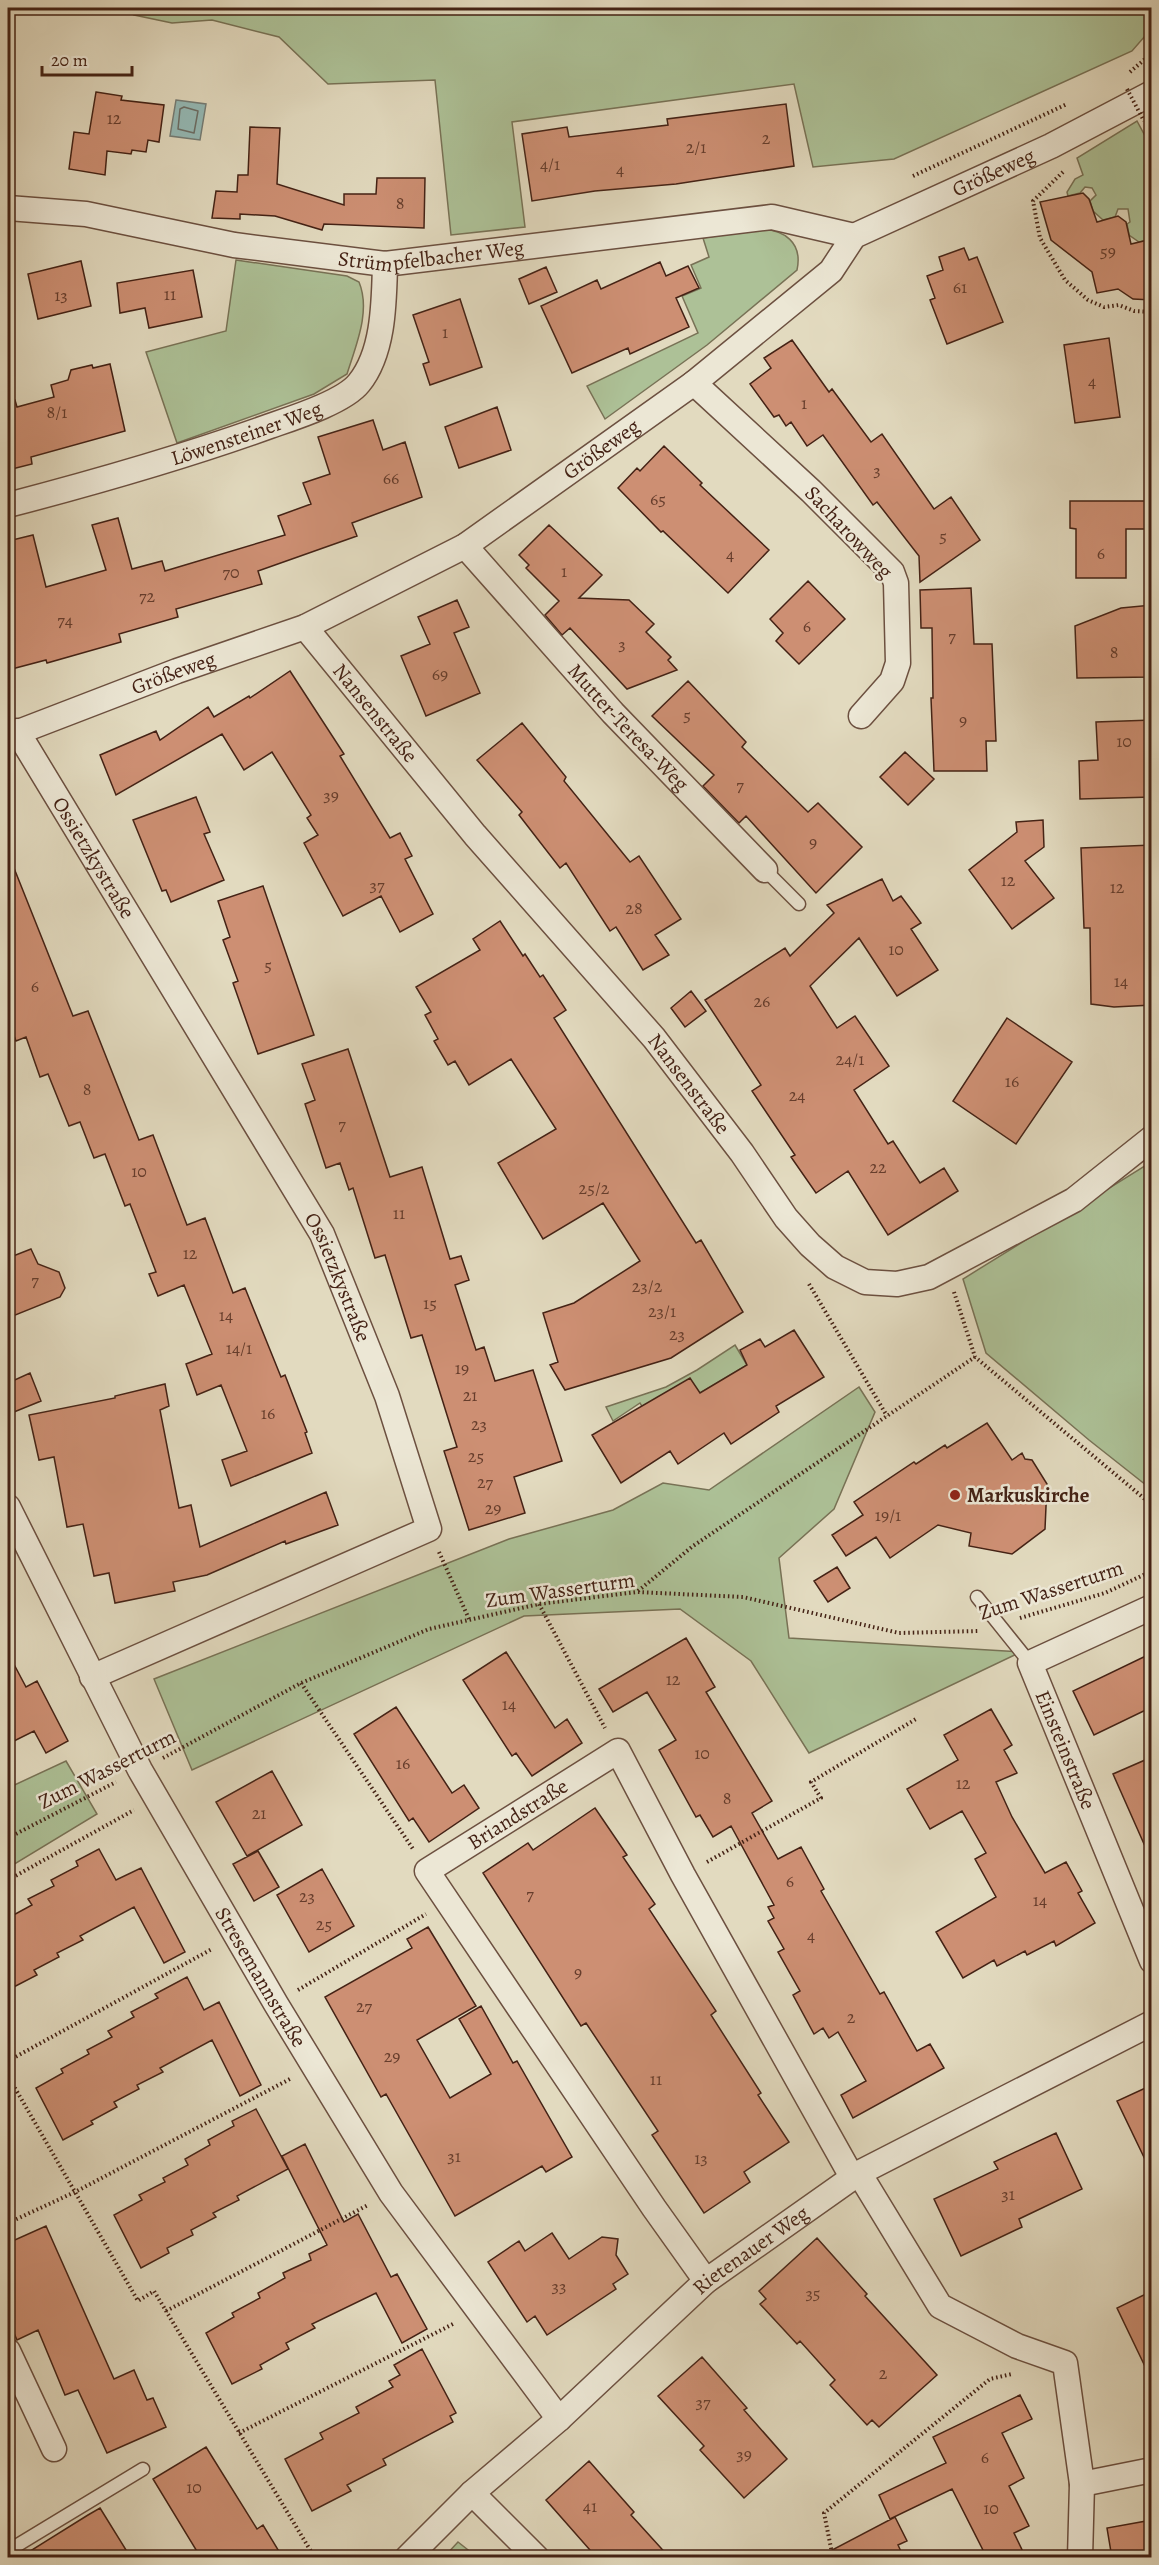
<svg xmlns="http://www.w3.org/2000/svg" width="1159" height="2565" font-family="Alegreya,serif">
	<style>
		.green { fill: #adc197; stroke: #787256; stroke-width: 1.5 }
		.water { fill: #95bab6; stroke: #757d76; stroke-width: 1.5 }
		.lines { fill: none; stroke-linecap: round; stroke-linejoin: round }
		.shore { stroke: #6c6e66; stroke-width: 1.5 }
		.building { fill: #cd8f73; stroke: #442215; stroke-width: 1.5 }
		.lane-casing { stroke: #6c5040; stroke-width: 15 }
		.street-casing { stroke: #6c5040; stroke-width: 27 }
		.path { stroke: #442215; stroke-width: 4; stroke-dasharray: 1.5 3; stroke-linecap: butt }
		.lane { stroke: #ece7d5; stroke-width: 12 }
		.street { stroke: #ece7d5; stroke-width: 24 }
		.path-bridge { stroke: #442215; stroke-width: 4; stroke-dasharray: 1.5 3; stroke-linecap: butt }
		.poi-dot { fill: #8f2418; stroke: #ece7d5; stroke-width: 2 }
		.labels { text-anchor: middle; stroke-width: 5; stroke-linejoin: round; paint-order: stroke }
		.number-label { font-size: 18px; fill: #663d2c }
		.street-label { font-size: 21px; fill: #442215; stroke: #ece7d5 }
		.poi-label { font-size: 21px; font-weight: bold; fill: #442215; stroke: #ece7d5; text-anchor: start }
	</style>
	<rect width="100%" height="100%" fill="#e2dabf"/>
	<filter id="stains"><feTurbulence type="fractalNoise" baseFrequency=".00333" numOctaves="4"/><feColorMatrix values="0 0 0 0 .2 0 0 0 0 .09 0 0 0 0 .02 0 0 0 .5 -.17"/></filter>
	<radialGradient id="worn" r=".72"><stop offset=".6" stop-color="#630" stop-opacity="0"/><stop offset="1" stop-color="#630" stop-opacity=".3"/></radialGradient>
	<path class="green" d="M120,8H1151L1152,28L1132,51L894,159L813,167L794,84L512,122L525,227L451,235L435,80L328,84L279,37L212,20L172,23L134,15Z
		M1137,121L1151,147L1152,234L1149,240L1139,242L1129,235L1127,224L1130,222L1128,209H1118L1115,217L1103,220L1093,211L1090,201L1096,195L1092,188L1085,187L1080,193L1068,196L1067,192L1075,179L1083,175L1077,158Z
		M760,229C784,230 803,242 797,270L707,345L605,419L587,386L698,333L682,296L701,288L691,265L709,257L703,238Z
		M236,260L347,276L359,282C371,311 356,345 347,374L314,394L177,443L146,352L226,331Z
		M1151,1162V1489L1089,1440L986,1353L963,1279Z
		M735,1345L747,1365L700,1393L648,1416L640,1403L613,1421L606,1407L666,1387L697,1370Z
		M859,1387L875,1412L834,1509L779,1558L789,1638L1021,1652L809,1753L751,1661L680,1609L524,1616L192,1770L154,1679L509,1539L613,1510L663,1483L709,1490Z
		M66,1761L97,1814L8,1868V1788Z
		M458,2542L477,2557H444Z"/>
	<path class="water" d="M176,100L206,104L200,140L170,136Z"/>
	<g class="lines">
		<path class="shore" d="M184,107L198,111L194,133L178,129L180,109Z"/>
	</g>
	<path class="building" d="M96,92L122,96L121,100L164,105L159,142L148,140L146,152L132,150L131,154L107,151L105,175L69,169L74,132L89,134Z
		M786,104L794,166L676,184L595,191L532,201L522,134L567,127L569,137L668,125L667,119Z
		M250,127L280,128L277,184L344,205V194H376L377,178H425L424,228L324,224L322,230L275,216L240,214V219L212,218L216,191L237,192L238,175H248Z
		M1083,193L1089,199L1097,222L1118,216L1126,222L1131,244L1152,239V300L1133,299L1118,289L1097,293L1092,272L1051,240L1040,202Z
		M964,248L969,260L977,257L1003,322L947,344L930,300L935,298L927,276L943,270L939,257Z
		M81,261L91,306L38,319L28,274Z
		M660,262L666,276L688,266L699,288L676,298L689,327L630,354L628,348L572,373L541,306L597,280L601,289Z
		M546,267L557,292L529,304L519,279Z
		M193,270L202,317L149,328L145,308L120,313L117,283Z
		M460,299L482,367L430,385L423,364L429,362L413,315Z
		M1109,338L1120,417L1075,423L1064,345Z
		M792,340L829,392L832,389L871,442L882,434L934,509L951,497L980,540L920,582L919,556L877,502L873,505L823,435L807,446L791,422L786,426L779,415L774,417L750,384L771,368L764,358Z
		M110,364L125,431L31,457L32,464L8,470V401L15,400L17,407L54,397L51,385L68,380L71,370L92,365L93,368Z
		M497,407L511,450L459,468L445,427Z
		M373,420L383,450L405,442L422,497L352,523L357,536L258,571L262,584L176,609L178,617L119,634L121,642L47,663L46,660L8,670V541L33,535L46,587L106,570L92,525L118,518L132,569L162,561L165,571L285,535L278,516L311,504L303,483L330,474L318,437Z
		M664,446L702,483L700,485L769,550L728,593L663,531L661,532L618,488L637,468L640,471Z
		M1070,501H1147V529H1126V578H1076V529L1070,528Z
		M549,525L602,575L579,598L629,600L654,624L646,632L671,657L668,660L677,670L627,689L570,628L562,635L545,615L559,601L526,568L529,565L519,555Z
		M808,581L845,619L799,664L776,641L783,633L770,619Z
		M971,588L974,644H992L996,741H986L987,771H934L931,698H933L932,628H921L920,590Z
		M457,600L469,627L454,633L480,693L426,716L401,656L430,644L418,617Z
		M1152,605V677L1077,678L1075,626L1121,608Z
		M290,671L344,754L340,756L390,838L400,833L412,856L405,859L433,914L400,932L381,896L343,916L304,843L318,835L307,818L311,815L272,752L244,770L222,734L116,795L100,755L156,731L160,740L208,707L214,717L249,696L250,698Z
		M688,681L746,742L742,747L808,812L818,803L862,847L816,893L746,816L739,823L703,786L714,775L652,716Z
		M1152,720V797L1080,799L1079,761L1098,760L1096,722Z
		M522,723L566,777L564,781L630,862L639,856L681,919L655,935L669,955L643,970L616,927L610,931L566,863L560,868L519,815L522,812L477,760Z
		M905,752L934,779L908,805L880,777Z
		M196,797L210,832L204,834L224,880L171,902L166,890L162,891L133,820Z
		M1043,820L1044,847L1025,861L1054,898L1012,929L969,870L1017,832L1016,822Z
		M1152,845V1005L1114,1007L1091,1004L1090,928H1084L1081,848Z
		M8,853L73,1016L88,1011L139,1140L153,1135L187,1225L205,1218L233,1293L245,1288L281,1377L285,1375L307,1432L305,1433L312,1453L231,1486L222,1460L247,1451L221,1385L197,1395L186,1364L212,1354L184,1285L158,1296L149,1274L156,1272L130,1204L125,1206L105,1154L94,1158L80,1122L69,1126L48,1074L40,1077L26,1037L16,1041L8,1019Z
		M882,879L893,901L901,896L921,923L911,929L938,970L897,996L859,938L810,986L837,1028L855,1016L889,1066L854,1090L888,1144L893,1141L920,1183L944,1168L958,1191L888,1235L848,1171L816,1193L791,1157L795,1155L752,1091L761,1085L705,1000L785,948L790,956L834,913L827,905Z
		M263,886L314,1035L258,1054L233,983L238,981L223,940L230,937L218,901Z
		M500,921L523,956L525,954L540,977L543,975L566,1010L554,1018L696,1243L701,1240L743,1312L671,1358L565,1390L550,1365L558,1362L543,1313L574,1303L640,1261L603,1203L543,1239L498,1163L556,1129L511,1059L469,1085L455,1061L448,1065L434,1041L438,1039L425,1015L431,1012L416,987L480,950L473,939Z
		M691,991L706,1011L685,1027L671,1008Z
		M1007,1018L1072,1062L1016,1144L953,1101Z
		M348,1049L390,1177L422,1167L450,1259L461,1256L469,1280L455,1285L476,1350L484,1347L495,1381L533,1370L562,1461L514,1477L525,1513L469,1530L444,1451L457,1447L422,1335L411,1338L385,1255L375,1258L353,1188L349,1190L340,1163L326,1168L305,1104L315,1100L302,1064Z
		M31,1249L38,1264L59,1272L65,1288L60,1297L8,1318V1258Z
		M794,1330L824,1377L776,1406L779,1412L731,1444L724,1433L678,1464L670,1451L621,1483L592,1435L690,1378L700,1393L747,1365L740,1350L760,1339L765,1347Z
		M30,1373L41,1401L14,1412L8,1396V1383Z
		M165,1384L169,1406L160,1410L179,1508L191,1505L200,1547L326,1492L338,1525L286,1544L285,1541L207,1575L173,1582L175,1591L115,1603L109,1573L94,1576L83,1524L67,1527L54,1457L39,1460L29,1415L115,1398V1396Z
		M987,1423L1012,1460L1022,1453L1025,1459L1032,1460L1047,1484L1045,1529L1012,1554L969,1546L971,1533L938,1525L890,1558L876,1537L846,1556L832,1535L863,1515L854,1502L914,1462L916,1464L945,1445L947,1448Z
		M837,1567L850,1588L828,1602L814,1581Z
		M686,1638L715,1687L706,1692L772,1801L752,1813L778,1859L801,1847L824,1889L821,1891L880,1994L884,1992L917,2051L930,2044L944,2068L853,2118L841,2095L866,2081L838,2032L829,2038L823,2028L814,2034L793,1995L800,1991L778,1952L784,1949L768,1921L774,1918L768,1907L774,1905L731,1826L713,1837L700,1815L696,1817L659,1750L676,1740L647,1692L613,1712L599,1689Z
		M506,1652L555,1728L567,1719L582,1743L532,1776L516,1753L512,1756L463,1680Z
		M8,1653L26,1687L37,1681L68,1741L46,1753L34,1731L8,1744Z
		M1152,1653V1707L1094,1735L1073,1691Z
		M396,1707L452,1793L464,1785L479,1808L429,1842L413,1818L409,1821L354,1734Z
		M991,1709L1012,1745L1004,1750L1017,1773L996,1782L1012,1817L1045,1873L1066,1862L1082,1891L1078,1893L1095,1923L1056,1946L1054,1941L1027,1955L1025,1951L997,1966L994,1960L963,1978L936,1932L996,1897L975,1859L986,1853L962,1811L930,1829L907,1789L958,1760L944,1735Z
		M1152,1757V1862L1113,1774Z
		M272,1771L302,1825L247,1856L216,1802Z
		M595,1808L627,1855L623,1857L655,1904L649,1909L716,2011L711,2015L761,2093L758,2095L789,2142L744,2172L750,2182L704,2213L652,2135L658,2131L586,2023L581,2026L483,1873L528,1843L533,1850Z
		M99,1849L116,1880L141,1868L185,1952L164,1963L134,1907L80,1936L83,1940L57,1953L59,1957L34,1970L37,1975L8,1990V1918L32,1905L28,1899L54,1886L51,1880L78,1866L76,1861Z
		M258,1851L279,1887L254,1901L233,1864Z
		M322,1869L354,1926L309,1952L277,1895Z
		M428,1927L476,2006L417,2040L450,2098L491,2074L459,2019L481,2006L513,2063L517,2061L572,2157L546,2172L542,2166L455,2216L386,2094L381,2097L325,1997L412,1948L407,1939Z
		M187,1977L204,2010L219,2002L261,2085L240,2096L212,2040L160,2068L163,2072L137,2085L139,2089L114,2102L117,2107L91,2121L93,2124L63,2140L36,2088L63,2073L61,2069L89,2054L87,2050L112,2037L108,2031L134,2017L131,2012L158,1998L155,1994Z
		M1152,2085V2174L1117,2101Z
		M256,2109L288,2169L237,2196L239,2200L213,2213L216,2217L191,2230L193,2235L167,2248L169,2253L141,2268L114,2215L142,2200L139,2195L165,2182L163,2178L188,2165L185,2159L210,2145L208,2140L234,2126L232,2121Z
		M1056,2133L1082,2189L1019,2219L1022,2227L961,2256L934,2199L998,2169L994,2162Z
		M305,2144L344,2222L358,2214L391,2277L397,2274L427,2329L402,2343L376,2293L312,2324L315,2328L286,2343L289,2349L260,2365L262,2369L232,2384L206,2333L234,2317L232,2313L260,2298L258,2293L285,2278L283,2273L311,2260L309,2254L327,2245L282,2156Z
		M46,2226L114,2379L134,2370L147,2400L153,2398L166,2427L107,2453L78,2390L65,2395L38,2330L17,2340L8,2319V2243Z
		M552,2233L569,2259L602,2237L618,2239L616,2255L628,2274L613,2284L616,2289L547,2335L535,2316L527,2322L488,2262L519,2241L525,2251Z
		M817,2238L867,2294L865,2296L937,2375L879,2427L872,2420L867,2425L830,2385L835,2380L800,2341L797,2344L760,2304L766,2299L759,2291Z
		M1152,2291V2381L1117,2308Z
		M422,2349L456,2413L450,2416L453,2422L383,2459L386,2465L347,2485L351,2491L312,2511L285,2459L323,2439L320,2433L359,2413L356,2407L393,2387L389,2381L400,2375L394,2365Z
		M702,2357L747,2408L744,2410L787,2459L744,2498L700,2450L704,2446L658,2396Z
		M1020,2395L1032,2419L1002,2433L1024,2478L1009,2486L1029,2526L1014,2533L1026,2558H987L952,2489L890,2519L879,2495L946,2463L933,2437Z
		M206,2447L257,2529L263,2525L283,2558H201L153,2479Z
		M589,2461L634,2512L631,2515L670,2558H597L546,2500Z
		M100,2508L131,2558H19L88,2515Z
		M895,2517L907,2541L898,2545L904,2558H817Z
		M1152,2520V2558H1112L1107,2528Z"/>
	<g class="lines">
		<defs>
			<path id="lane" d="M765,870L799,904
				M977,1597L1030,1663
				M8,2554L11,2549L143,2469"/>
			<g id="street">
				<path id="s1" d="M8,208L86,214L234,245L385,264L772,217L854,236"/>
				<path d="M694,383L811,491L892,572L896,583L898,663L892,681L861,716"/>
				<path id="s2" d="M8,505C96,482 184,457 270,426C293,418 344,402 359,383C384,352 384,302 385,264"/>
				<path id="s3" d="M465,546L613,713L765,870"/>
				<path id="s4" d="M305,627L475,835L654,1038L742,1153L786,1218L810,1245L835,1267L865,1282L897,1284L929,1277L1074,1200L1152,1138"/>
				<path id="s5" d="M17,731L322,1234L387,1396L429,1529L92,1677"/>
				<path id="s6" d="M8,736L177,671L305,627L465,546L694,383L831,271L854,236L1051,146L1152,93"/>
				<path id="s7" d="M8,1507L140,1770L276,2004L391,2193L559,2419"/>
				<path id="s8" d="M1152,1607L1030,1663L1152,1961"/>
				<path d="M859,2173L940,2306L1017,2346L1065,2363L1082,2484L1080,2558"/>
				<path id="s9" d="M706,2281L654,2208L427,1871L618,1751L683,1875L852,2177"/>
				<path d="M8,2351L54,2449"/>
				<path d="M1082,2484L1152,2470"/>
				<path d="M472,2493L537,2558"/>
				<path id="s10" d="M407,2558L472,2493L559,2419L706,2281L859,2173L1152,2023"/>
			</g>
		</defs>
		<use href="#lane" class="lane-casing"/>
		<use href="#street" class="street-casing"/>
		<path class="path" d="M1130,72L1152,53
			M1146,125L1152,135
			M1063,172L1033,201L1040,238L1065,280L1088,300L1104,307L1119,305L1134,311L1152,312
			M913,176L1067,104
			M809,1284L887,1416
			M954,1292L975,1357L1152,1505
			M439,1552L469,1619
			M638,1591L693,1546L975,1357
			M539,1604L605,1728
			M1020,1618L1105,1593L1152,1571
			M301,1683L413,1849
			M163,1758L301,1683L429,1629L539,1604L637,1592L743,1597L899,1633L978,1631
			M8,1838L116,1782
			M707,1862L821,1798L811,1782L916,1719
			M8,1880L134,1810
			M298,1990L426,1914
			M8,2061L212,1949
			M8,2076L138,2301L154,2291L315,2558
			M8,2223L75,2192L290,2079
			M166,2311L368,2205
			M239,2433L455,2323
			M833,2558L824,2513L990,2379L1012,2374"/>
		<use href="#lane" class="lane"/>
		<use href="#street" class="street"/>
		<path class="path-bridge" d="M1127,89L1144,121"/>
	</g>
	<circle class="poi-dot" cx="955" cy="1495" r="6"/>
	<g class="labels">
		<g class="number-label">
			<text x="114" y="124">12</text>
			<text x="766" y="144">2</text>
			<text x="696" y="153">2/1</text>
			<text x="550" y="170">4/1</text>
			<text x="620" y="175">4</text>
			<text x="400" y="209">8</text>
			<text x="1108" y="257">59</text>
			<text x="960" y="293">61</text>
			<text x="170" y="300">11</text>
			<text x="61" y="301">13</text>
			<text x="445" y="338">1</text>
			<text x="1092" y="387">4</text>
			<text x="804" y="409">1</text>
			<text x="57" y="418">8/1</text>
			<text x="877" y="476">3</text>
			<text x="391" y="484">66</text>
			<text x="658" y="505">65</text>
			<text x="943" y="542">5</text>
			<text x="1101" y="559">6</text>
			<text x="730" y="560">4</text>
			<text x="564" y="577">1</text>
			<text x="231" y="578">70</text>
			<text x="147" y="602">72</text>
			<text x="65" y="626">74</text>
			<text x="807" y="632">6</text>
			<text x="952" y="642">7</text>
			<text x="622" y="650">3</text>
			<text x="1114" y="658">8</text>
			<text x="440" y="680">69</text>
			<text x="687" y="721">5</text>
			<text x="963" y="726">9</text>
			<text x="1124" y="747">10</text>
			<text x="740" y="791">7</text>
			<text x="331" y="801">39</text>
			<text x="813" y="848">9</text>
			<text x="1008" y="886">12</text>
			<text x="377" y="891">37</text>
			<text x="1117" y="893">12</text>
			<text x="634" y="914">28</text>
			<text x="896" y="955">10</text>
			<text x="268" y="971">5</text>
			<text x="1121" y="987">14</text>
			<text x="35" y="992">6</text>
			<text x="762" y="1007">26</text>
			<text x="850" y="1065">24/1</text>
			<text x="1012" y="1087">16</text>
			<text x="87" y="1095">8</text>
			<text x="797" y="1101">24</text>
			<text x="342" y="1130">7</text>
			<text x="878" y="1173">22</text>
			<text x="139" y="1177">10</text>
			<text x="594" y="1194">25/2</text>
			<text x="399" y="1219">11</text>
			<text x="190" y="1259">12</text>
			<text x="35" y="1286">7</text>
			<text x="647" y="1292">23/2</text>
			<text x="430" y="1309">15</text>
			<text x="662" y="1317">23/1</text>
			<text x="226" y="1321">14</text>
			<text x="677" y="1340">23</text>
			<text x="239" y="1354">14/1</text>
			<text x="462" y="1374">19</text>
			<text x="470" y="1401">21</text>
			<text x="268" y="1419">16</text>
			<text x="479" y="1430">23</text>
			<text x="476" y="1462">25</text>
			<text x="485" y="1488">27</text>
			<text x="493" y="1514">29</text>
			<text x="888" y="1521">19/1</text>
			<text x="673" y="1685">12</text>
			<text x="509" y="1710">14</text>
			<text x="702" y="1759">10</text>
			<text x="403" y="1769">16</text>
			<text x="963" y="1789">12</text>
			<text x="727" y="1804">8</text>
			<text x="259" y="1819">21</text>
			<text x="790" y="1887">6</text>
			<text x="530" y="1900">7</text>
			<text x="307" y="1902">23</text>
			<text x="1040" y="1906">14</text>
			<text x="324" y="1930">25</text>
			<text x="811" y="1941">4</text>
			<text x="578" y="1978">9</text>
			<text x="364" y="2012">27</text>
			<text x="851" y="2023">2</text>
			<text x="392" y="2062">29</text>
			<text x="656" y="2085">11</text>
			<text x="454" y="2162">31</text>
			<text x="701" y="2164">13</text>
			<text x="1008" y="2200">31</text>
			<text x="559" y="2292">33</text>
			<text x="813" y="2299">35</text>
			<text x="883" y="2379">2</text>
			<text x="703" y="2408">37</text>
			<text x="744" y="2460">39</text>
			<text x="985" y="2463">6</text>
			<text x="194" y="2493">10</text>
			<text x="590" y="2512">41</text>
			<text x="991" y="2514">10</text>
		</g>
		<g class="street-label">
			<text dy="7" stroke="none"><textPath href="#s6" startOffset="1149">Größeweg</textPath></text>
			<text dy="7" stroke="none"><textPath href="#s1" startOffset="428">Strümpfelbacher Weg</textPath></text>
			<text dy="7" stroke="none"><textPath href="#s2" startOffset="249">Löwensteiner Weg</textPath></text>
			<text dy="7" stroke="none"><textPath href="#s6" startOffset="663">Größeweg</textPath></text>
			<text transform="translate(849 532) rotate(47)" y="7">Sacharowweg</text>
			<text dy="7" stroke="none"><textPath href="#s6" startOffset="177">Größeweg</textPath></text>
			<text dy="7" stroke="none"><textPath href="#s4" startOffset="111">Nansenstraße</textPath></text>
			<text dy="7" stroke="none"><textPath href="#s3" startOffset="244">Mutter-Teresa-Weg</textPath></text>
			<text dy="7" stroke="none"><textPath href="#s5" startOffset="148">Ossietzkystraße</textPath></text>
			<text dy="7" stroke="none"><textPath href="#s4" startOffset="597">Nansenstraße</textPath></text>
			<text dy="7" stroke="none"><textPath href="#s5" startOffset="634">Ossietzkystraße</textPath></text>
			<text transform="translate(560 1590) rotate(-8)" y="7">Zum Wasserturm</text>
			<text transform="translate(1051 1590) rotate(-18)" y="7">Zum Wasserturm</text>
			<text dy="7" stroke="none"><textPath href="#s8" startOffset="228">Einsteinstraße</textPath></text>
			<text transform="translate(107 1769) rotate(-27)" y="7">Zum Wasserturm</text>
			<text dy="7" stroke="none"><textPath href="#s9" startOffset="603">Briandstraße</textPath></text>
			<text dy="7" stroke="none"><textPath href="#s7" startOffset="534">Stresemannstraße</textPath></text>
			<text dy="7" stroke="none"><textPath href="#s10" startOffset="462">Rietenauer Weg</textPath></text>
		</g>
		<g class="poi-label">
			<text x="967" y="1502">Markuskirche</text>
		</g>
	</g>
	<rect width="1159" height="2565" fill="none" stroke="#e2dabf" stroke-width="30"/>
	<rect x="9" y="9" width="1141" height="2547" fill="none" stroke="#442215" stroke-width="3"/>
	<rect x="15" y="15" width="1129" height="2535" fill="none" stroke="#442215" stroke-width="1.5"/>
	<path d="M42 66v9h90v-9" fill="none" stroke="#442215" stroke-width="3"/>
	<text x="51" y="66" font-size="18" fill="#442215" stroke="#ece7d5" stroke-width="4.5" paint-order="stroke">20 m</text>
	<rect width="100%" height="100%" filter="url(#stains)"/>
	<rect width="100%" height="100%" fill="url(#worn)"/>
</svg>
